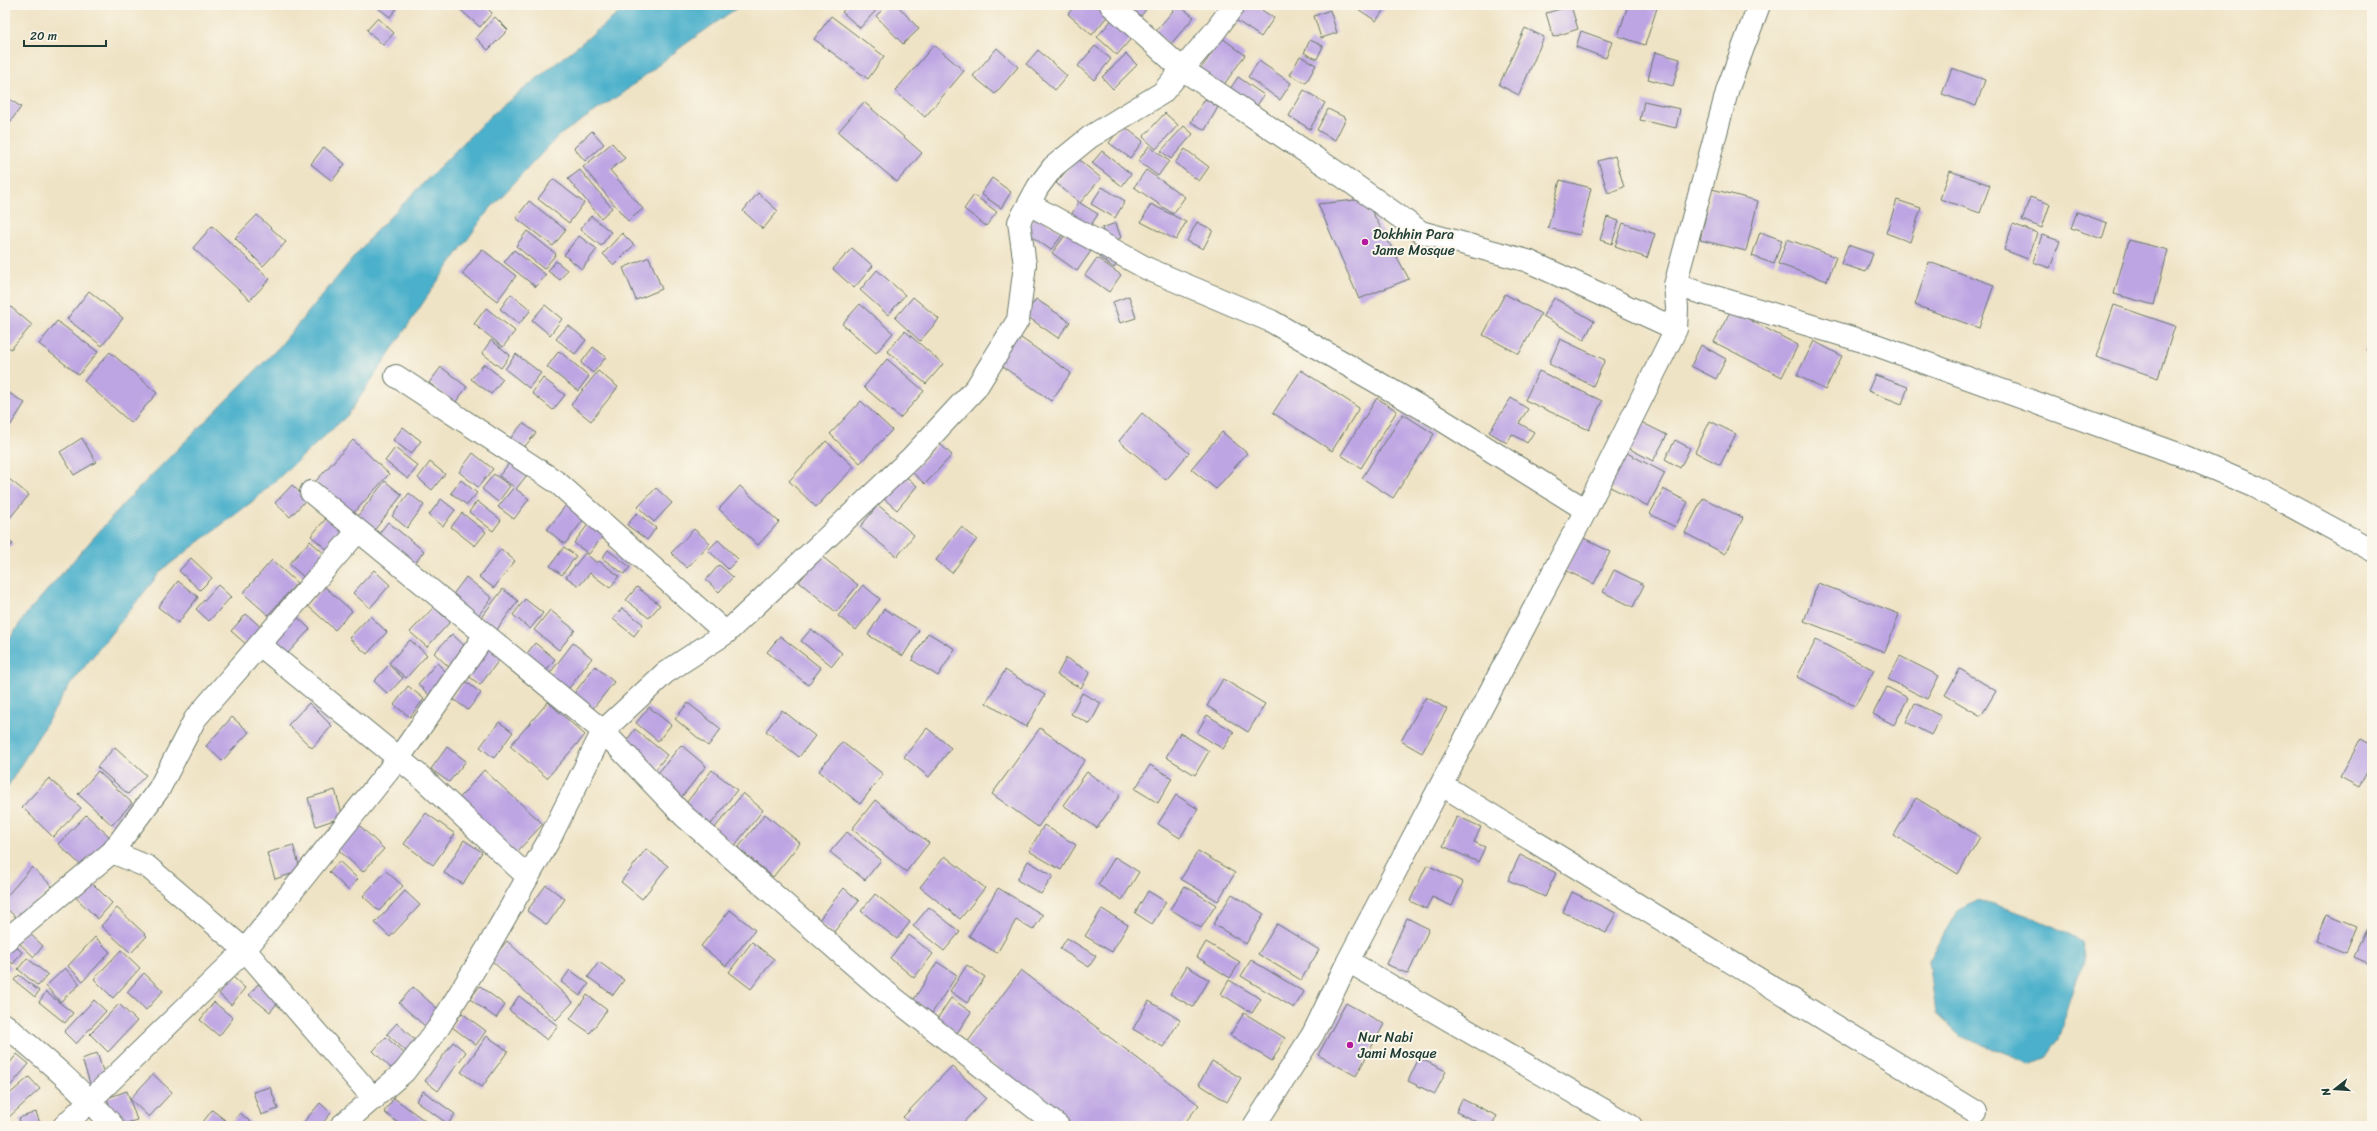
<svg xmlns="http://www.w3.org/2000/svg" width="2377" height="1131" font-family="Sriracha,sans-serif">
	<style>
		.water { fill: #4cb0cb; stroke: #367680 }
		.building { fill: #bda5e3 }
		.lines { fill: none; stroke-linecap: round; stroke-linejoin: round }
		.street-casing { stroke: #687767; stroke-width: 24 }
		.street { stroke: #fff; stroke-width: 22 }
		.poi-dot { fill: #b5179e; stroke: #fbf7ec; stroke-width: 1.5 }
		.labels { text-anchor: middle; stroke-width: 4; stroke-linejoin: round; paint-order: stroke }
		.poi-label { font-size: 14px; fill: #1f3d34; stroke: #fbf7ec; text-anchor: start }
	</style>
	<rect width="100%" height="100%" fill="#fbf7ec"/>
	<filter id="ink" filterUnits="userSpaceOnUse"><feTurbulence type="fractalNoise" baseFrequency=".025" numOctaves="2"/><feDisplacementMap in="SourceGraphic" scale="8" xChannelSelector="R" yChannelSelector="G"/><feConvolveMatrix kernelMatrix="1 2 1 2 8 2 1 2 1" color-interpolation-filters="sRGB"/></filter>
	<filter id="wash" filterUnits="userSpaceOnUse"><feTurbulence type="fractalNoise" baseFrequency=".012" numOctaves="4" result="noise"/><feDisplacementMap in="SourceGraphic" scale="16" xChannelSelector="R" yChannelSelector="G"/><feGaussianBlur stdDeviation="0.9" result="paint"/><feColorMatrix in="noise" values="0 0 0 0 0 0 0 0 0 0 0 0 0 0 0 0 0 1.4 0 .05"/><feComposite in="paint" operator="in"/></filter>
	<g filter="url(#wash)">
		<rect width="100%" height="100%" fill="#efe3c5"/>
		<path class="water" d="M629,5H741L684,45L620,95L558,136L487,212L435,285L348,415L253,501L162,570L69,686L5,791V645L27,613L127,500L279,347L375,232L490,116Z
			M1976,901C2013,908 2048,922 2081,942L2084,957L2058,1039L2045,1058L2030,1064L1960,1036L1936,1014L1929,960L1957,911Z"/>
		<g id="blocks">
			<path class="building" d="M374,5H399L390,17Z
				M455,5H484L492,13L480,27Z
				M848,5H877L879,7L860,28L842,12Z
				M887,5H897L919,29L903,44L876,16Z
				M1075,5H1101L1110,13L1092,35L1068,14Z
				M1118,5H1146L1148,7L1137,21Z
				M1178,5L1194,17L1170,45L1155,32Z
				M1237,5H1254L1274,18L1261,37L1230,16Z
				M1352,5H1380L1385,8L1376,21Z
				M1628,5H1658L1645,45L1618,36Z
				M1571,6L1578,29L1553,37L1546,13Z
				M1330,10L1337,33L1321,38L1314,16Z
				M831,16L884,56L868,79L814,39Z
				M1115,16L1135,34L1117,55L1097,37Z
				M495,17L508,30L488,50L476,38Z
				M378,18L394,33L383,45L367,30Z
				M1525,28L1544,37L1519,95L1499,85Z
				M1581,31L1612,42L1606,58L1576,47Z
				M1222,38L1245,55L1223,86L1200,70Z
				M1310,40L1323,46L1317,59L1304,53Z
				M934,45L964,71L925,117L895,91Z
				M1095,46L1111,59L1094,80L1078,66Z
				M997,48L1018,67L995,94L973,76Z
				M1038,50L1067,76L1055,90L1026,64Z
				M1655,52L1680,59L1673,86L1648,79Z
				M1126,54L1137,65L1113,89L1102,77Z
				M1300,56L1316,65L1306,83L1290,75Z
				M1259,61L1291,83L1280,100L1248,77Z
				M1952,68L1985,80L1976,106L1942,94Z
				M1238,77L1264,95L1254,110L1228,92Z
				M1304,90L1325,103L1310,129L1289,116Z
				M5,96L21,107L8,125L5,123Z
				M1205,99L1218,107L1205,130L1191,122Z
				M1644,101L1680,109L1676,128L1640,120Z
				M864,102L922,153L897,182L838,132Z
				M1328,109L1346,118L1335,140L1317,130Z
				M1165,113L1178,125L1156,149L1143,137Z
				M1122,125L1143,141L1130,158L1109,143Z
				M1184,126L1193,134L1171,159L1161,151Z
				M592,131L604,144L585,161L574,148Z
				M612,143L625,158L610,170L643,209L628,221L583,167Z
				M1149,146L1169,161L1158,176L1138,161Z
				M324,147L345,164L332,181L311,164Z
				M1185,149L1209,167L1199,181L1175,163Z
				M1102,151L1131,174L1122,186L1092,163Z
				M1615,156L1624,187L1608,193L1598,161Z
				M1077,158L1101,178L1080,203L1098,214L1086,233L1067,222L1079,202L1056,183Z
				M580,170L612,208L601,218L568,179Z
				M1146,170L1185,197L1173,214L1134,187Z
				M1950,171L1990,185L1980,213L1940,199Z
				M992,178L1011,192L1001,208L981,194Z
				M553,179L584,203L569,223L538,199Z
				M1560,180L1591,188L1580,235L1548,228Z
				M1102,187L1125,201L1115,218L1091,204Z
				M1712,189L1758,201L1746,251L1700,240Z
				M758,193L778,211L763,229L743,211Z
				M974,195L997,212L986,226L964,209Z
				M2030,197L2050,204L2042,228L2022,220Z
				M1365,199L1409,279L1359,299L1318,204Z
				M1897,200L1921,208L1910,242L1886,233Z
				M529,201L566,230L553,246L516,218Z
				M1151,204L1186,222L1176,240L1141,222Z
				M2077,212L2107,223L2102,239L2071,228Z
				M257,215L286,242L263,266L235,238Z
				M1036,215L1063,234L1051,250L1025,232Z
				M591,216L611,232L601,246L580,229Z
				M1607,217L1619,221L1612,244L1600,240Z
				M1197,222L1213,230L1203,249L1187,241Z
				M1116,223L1121,238L1107,243L1102,228Z
				M1623,223L1655,234L1647,258L1615,247Z
				M2013,224L2037,233L2028,259L2004,250Z
				M212,226L270,279L250,300L193,248Z
				M527,231L556,254L544,269L516,246Z
				M1068,231L1093,248L1077,271L1052,253Z
				M1760,232L1782,240L1774,264L1752,256Z
				M622,233L634,245L614,265L603,254Z
				M2042,235L2060,241L2050,268L2033,262Z
				M579,236L597,249L582,269L564,255Z
				M1787,239L1836,257L1827,281L1778,264Z
				M2129,240L2168,250L2154,305L2114,294Z
				M1848,245L1873,254L1866,272L1841,264Z
				M852,248L873,266L854,288L833,269Z
				M482,249L516,276L497,301L462,274Z
				M514,250L546,275L536,287L504,262Z
				M1104,250L1119,260L1114,268L1099,257Z
				M649,257L662,289L636,300L623,268Z
				M1097,258L1121,275L1109,292L1085,275Z
				M556,261L567,270L560,280L548,271Z
				M1929,262L1994,285L1979,328L1915,305Z
				M877,270L905,295L888,315L860,290Z
				M89,291L123,318L102,346L67,319Z
				M511,294L531,310L519,324L500,309Z
				M1505,294L1541,314L1519,354L1483,335Z
				M1129,296L1136,318L1120,323L1113,302Z
				M913,297L939,319L920,341L895,318Z
				M1554,298L1594,321L1584,340L1543,316Z
				M1036,299L1070,322L1058,338L1025,315Z
				M5,302L32,325L11,349L5,344Z
				M860,304L893,333L876,353L842,324Z
				M545,305L562,319L550,335L532,320Z
				M2114,305L2175,326L2158,378L2096,357Z
				M486,308L515,331L503,347L474,324Z
				M1731,310L1798,345L1782,377L1714,342Z
				M57,321L98,352L79,375L39,344Z
				M568,325L586,340L575,354L556,339Z
				M905,331L943,364L926,384L887,351Z
				M1014,333L1071,373L1051,401L995,361Z
				M1560,339L1605,360L1593,386L1549,364Z
				M491,340L510,355L501,368L482,353Z
				M2372,340V353L2367,350Z
				M1814,341L1842,356L1825,390L1797,375Z
				M1701,345L1726,359L1716,379L1691,366Z
				M593,347L606,357L593,373L581,363Z
				M559,351L589,376L578,391L547,367Z
				M110,352L157,393L131,423L84,381Z
				M516,354L541,373L529,388L505,369Z
				M887,359L924,391L900,418L864,387Z
				M484,364L503,379L491,394L471,379Z
				M441,367L467,387L455,403L429,383Z
				M1301,370L1359,408L1332,451L1273,413Z
				M598,371L618,387L591,421L571,405Z
				M1539,371L1602,401L1589,430L1525,400Z
				M1875,375L1908,387L1902,404L1868,391Z
				M543,378L565,395L553,410L532,393Z
				M6,391L25,403L10,426L5,423Z
				M1377,398L1397,411L1361,468L1341,455Z
				M1511,398L1528,409L1519,423L1534,432L1527,443L1512,434L1507,443L1489,432Z
				M861,401L892,430L860,463L830,434Z
				M1142,413L1189,453L1166,480L1119,441Z
				M1403,414L1434,434L1393,498L1362,478Z
				M1710,421L1736,434L1720,465L1695,452Z
				M1641,422L1667,435L1653,461L1628,448Z
				M523,423L536,433L521,451L508,441Z
				M403,427L421,441L411,454L393,440Z
				M1222,432L1247,453L1216,489L1191,469Z
				M82,438L96,462L74,475L60,452Z
				M353,440L389,474L351,516L315,482Z
				M1675,440L1690,448L1680,468L1665,459Z
				M826,441L854,467L816,507L789,481Z
				M939,443L952,455L925,484L912,472Z
				M395,448L418,466L408,479L385,461Z
				M473,453L493,469L478,487L459,472Z
				M1627,453L1665,473L1648,506L1610,487Z
				M430,462L445,474L432,490L418,478Z
				M510,462L527,475L516,489L529,499L514,519L498,507L514,487L499,476Z
				M494,474L510,486L498,502L482,489Z
				M903,474L917,486L897,510L883,498Z
				M9,479L29,495L8,520L5,518V484Z
				M461,480L477,493L467,505L451,493Z
				M385,481L402,495L373,532L356,518Z
				M292,485L307,499L290,517L275,503Z
				M740,486L779,522L758,545L719,509Z
				M656,488L672,503L654,522L638,507Z
				M1663,489L1688,502L1675,527L1650,514Z
				M409,493L424,505L407,528L392,516Z
				M1703,498L1743,518L1725,554L1685,533Z
				M441,499L455,510L443,526L429,515Z
				M477,501L501,520L493,531L469,512Z
				M569,501L587,515L565,544L547,530Z
				M878,505L914,535L897,557L860,527Z
				M462,513L486,532L475,546L451,527Z
				M637,513L656,528L647,540L627,525Z
				M330,514L350,532L331,553L311,536Z
				M388,522L424,551L411,569L374,540Z
				M590,522L605,533L589,554L574,543Z
				M961,527L977,539L952,573L936,560Z
				M694,529L710,543L687,568L671,553Z
				M5,537L13,544L5,552Z
				M1582,537L1610,552L1594,584L1565,570Z
				M718,540L738,559L728,569L708,550Z
				M310,541L327,556L306,579L289,564Z
				M564,547L576,556L562,575L550,566Z
				M501,549L515,561L494,588L479,577Z
				M608,550L630,567L624,574L602,558Z
				M585,553L597,563L599,561L619,576L610,588L590,573L579,586L566,577Z
				M820,555L858,585L836,612L799,582Z
				M191,558L212,578L200,590L179,571Z
				M272,560L297,583L268,615L243,593Z
				M719,565L733,577L719,592L706,580Z
				M374,570L390,585L370,608L353,593Z
				M1614,570L1644,585L1633,607L1603,592Z
				M466,577L492,598L474,621L448,601Z
				M178,581L198,597L178,623L158,607Z
				M1818,583L1899,614L1885,652L1804,621Z
				M218,585L231,597L209,621L196,609Z
				M863,585L880,599L856,630L838,616Z
				M325,587L352,611L335,630L308,606Z
				M637,587L660,605L649,618L626,600Z
				M503,589L518,601L496,631L480,619Z
				M525,599L543,613L530,629L513,615Z
				M434,607L450,622L427,647L410,632Z
				M622,608L643,624L634,636L613,619Z
				M884,609L919,630L903,656L868,635Z
				M550,610L575,630L559,650L534,630Z
				M246,614L262,628L247,645L231,631Z
				M295,615L310,629L287,654L272,640Z
				M370,616L387,632L367,654L349,638Z
				M811,629L842,653L832,666L801,641Z
				M928,633L955,649L938,676L912,660Z
				M452,634L470,651L452,670L434,653Z
				M780,636L821,668L808,685L767,652Z
				M410,640L427,655L406,678L389,663Z
				M1816,640L1874,670L1855,706L1797,677Z
				M487,643L503,655L480,685L465,673Z
				M535,643L555,659L545,672L525,656Z
				M573,643L592,658L566,692L547,677Z
				M1900,656L1939,676L1927,699L1888,679Z
				M1066,658L1090,672L1081,688L1057,675Z
				M437,663L448,674L429,695L418,684Z
				M389,665L403,678L388,694L374,681Z
				M595,666L614,682L591,711L572,696Z
				M1960,669L1996,691L1981,716L1945,695Z
				M1005,670L1045,695L1026,727L986,703Z
				M1223,679L1265,704L1248,732L1207,706Z
				M465,681L481,693L468,710L452,698Z
				M408,686L424,699L410,717L394,705Z
				M1887,687L1908,698L1894,725L1873,714Z
				M1082,693L1101,703L1090,724L1071,714Z
				M1426,697L1447,709L1422,753L1401,741Z
				M548,702L585,735L547,778L510,746Z
				M309,703L332,726L312,748L288,725Z
				M688,703L721,729L708,746L675,719Z
				M1915,703L1941,716L1931,735L1906,722Z
				M649,707L671,725L658,741L636,723Z
				M782,710L815,736L799,757L766,731Z
				M1207,715L1234,732L1223,749L1197,733Z
				M232,717L249,732L222,761L206,746Z
				M499,722L513,732L494,758L480,747Z
				M927,728L951,748L929,777L904,757Z
				M1040,728L1085,760L1038,827L992,794Z
				M635,729L667,755L655,770L624,744Z
				M1180,733L1209,751L1195,775L1166,757Z
				M2361,739L2372,745V763L2359,787L2340,777Z
				M842,742L883,774L860,804L819,771Z
				M681,745L706,766L680,799L654,778Z
				M115,747L146,775L128,794L97,767Z
				M447,747L466,761L449,782L431,769Z
				M1150,765L1172,778L1158,803L1135,789Z
				M484,770L543,824L514,855L456,802Z
				M712,770L737,790L708,828L683,807Z
				M98,771L132,803L112,825L78,794Z
				M1087,772L1120,795L1097,828L1063,805Z
				M49,778L81,808L53,837L22,807Z
				M335,790L343,817L316,826L308,798Z
				M743,793L763,810L735,845L714,829Z
				M1176,795L1198,809L1180,838L1158,824Z
				M1916,798L1980,837L1958,874L1894,835Z
				M875,800L929,843L906,872L852,829Z
				M426,813L455,834L433,865L404,844Z
				M765,814L800,843L773,877L738,848Z
				M86,815L111,838L83,867L58,844Z
				M1457,816L1481,827L1474,842L1485,847L1478,862L1443,846Z
				M358,824L384,849L363,872L336,848Z
				M1044,825L1076,845L1061,870L1029,851Z
				M847,832L881,860L865,880L830,852Z
				M464,840L482,852L463,884L444,873Z
				M293,845L301,871L275,879L267,853Z
				M646,849L668,866L642,899L621,882Z
				M1198,851L1235,873L1218,901L1181,879Z
				M1520,855L1556,873L1545,897L1508,880Z
				M945,856L985,888L960,919L920,887Z
				M1115,857L1139,872L1122,900L1098,885Z
				M339,861L358,879L348,890L329,872Z
				M1028,861L1053,876L1041,894L1017,880Z
				M1427,865L1463,882L1452,906L1432,897L1426,909L1410,901Z
				M32,867L52,886L20,921L5,907V898Z
				M386,871L403,886L379,911L363,896Z
				M85,876L112,903L98,919L70,892Z
				M546,885L565,899L547,925L527,911Z
				M1185,886L1216,905L1201,928L1170,909Z
				M844,888L859,901L833,933L818,921Z
				M998,888L1043,915L1033,930L1016,920L997,953L969,936Z
				M405,891L420,905L390,937L375,923Z
				M1148,891L1166,902L1152,924L1135,913Z
				M1572,892L1616,913L1606,933L1563,912Z
				M875,894L910,922L897,939L861,911Z
				M1232,894L1264,914L1246,944L1213,924Z
				M929,907L960,932L944,951L913,926Z
				M117,908L147,936L131,953L101,926Z
				M1102,909L1128,925L1112,952L1085,936Z
				M730,910L755,930L726,966L701,946Z
				M2327,914L2357,926L2346,953L2316,941Z
				M1407,918L1429,929L1408,974L1386,964Z
				M1277,924L1319,950L1301,980L1258,954Z
				M2367,928L2372,931V965L2354,957Z
				M27,931L43,946L34,957L17,941Z
				M909,935L933,954L914,978L890,958Z
				M95,937L110,952L83,981L68,966Z
				M1067,938L1096,956L1089,967L1060,949Z
				M7,940L22,952L13,964L5,957V943Z
				M507,941L573,1002L556,1020L491,960Z
				M752,942L774,959L751,989L729,972Z
				M1206,942L1240,962L1230,978L1197,957Z
				M121,950L140,968L113,998L94,979Z
				M27,958L48,975L38,986L18,969Z
				M1251,960L1304,992L1294,1008L1241,976Z
				M5,961L12,967L9,971L5,968Z
				M599,962L624,980L613,995L588,977Z
				M937,962L957,975L932,1013L913,1001Z
				M967,965L985,977L967,1003L950,991Z
				M1187,966L1209,980L1193,1007L1170,994Z
				M65,968L80,984L60,1002L46,986Z
				M570,970L589,984L580,996L561,982Z
				M1021,970L1199,1105L1182,1126H1075L966,1044Z
				M144,973L163,991L146,1010L127,992Z
				M19,975L39,991L35,997L14,980Z
				M233,977L245,988L231,1005L219,994Z
				M1229,980L1261,999L1252,1013L1221,994Z
				M258,984L279,1001L270,1012L249,995Z
				M480,986L505,1005L496,1018L470,999Z
				M413,987L440,1011L426,1027L399,1003Z
				M46,992L73,1013L65,1023L39,1002Z
				M587,995L607,1010L590,1033L570,1019Z
				M519,996L558,1026L547,1040L509,1010Z
				M951,998L971,1012L957,1033L937,1019Z
				M94,1000L106,1011L76,1044L64,1032Z
				M1149,1001L1180,1020L1163,1047L1133,1029Z
				M214,1002L233,1018L219,1036L200,1020Z
				M1346,1003L1384,1024L1356,1076L1318,1055Z
				M119,1004L137,1021L108,1052L90,1034Z
				M462,1013L486,1031L476,1045L452,1027Z
				M1244,1013L1285,1038L1272,1061L1230,1035Z
				M397,1023L417,1042L408,1053L387,1034Z
				M487,1036L508,1051L482,1087L461,1072Z
				M386,1037L407,1056L394,1071L373,1051Z
				M453,1042L466,1052L438,1091L425,1081Z
				M97,1053L106,1080L91,1086L82,1059Z
				M17,1054L29,1064L5,1092V1069Z
				M1419,1058L1446,1071L1435,1094L1408,1081Z
				M1212,1061L1241,1078L1227,1102L1199,1084Z
				M952,1066L986,1098L960,1126H913L903,1117Z
				M153,1074L172,1092L149,1117L130,1099Z
				M29,1077L40,1089L9,1117L5,1112V1098Z
				M270,1087L278,1109L261,1115L253,1092Z
				M127,1091L137,1120L116,1126L107,1098Z
				M423,1091L455,1114L448,1124L416,1101Z
				M394,1098L432,1126H402L384,1112Z
				M1462,1099L1497,1116L1492,1126H1486L1456,1112Z
				M320,1103L331,1113L320,1126H304L302,1124Z
				M212,1110L225,1120L220,1126H200Z
				M36,1112L41,1126H21L19,1118Z
				M240,1113L255,1126H229Z"/>
		</g>
	</g>
	<g filter="url(#ink)">
		<use href="#blocks" fill-opacity="0" stroke="#687767" stroke-width="1"/>
		<g class="lines">
			<defs>
				<path id="street" d="M1111,5L1182,69L1342,176L1421,232L1528,261L1676,329
					M1029,204L1148,269L1271,321L1434,415L1586,510
					M1675,285L1876,345L2181,455L2256,487L2372,550
					M396,376L558,483L726,633
					M311,492L603,731L684,816L877,985L1058,1126
					M260,645L420,776L528,877
					M1442,785L1976,1112
					M112,852L148,867L245,950L374,1099
					M5,941L112,852L159,789L195,719L358,531
					M1348,961L1631,1126
					M5,1025C43,1057 80,1088 113,1126
					M64,1126L245,950L398,759L485,635
					M341,1126L404,1072L439,1027L488,947L549,840L603,731L665,673L726,633L911,458L976,388L1018,320L1025,265L1019,222L1038,187L1053,167L1090,137L1162,93L1215,31L1234,5
					M1254,1126L1313,1034L1348,961L1586,510L1676,329L1677,308L1675,285L1728,88L1759,5"/>
			</defs>
			<use href="#street" class="street-casing"/>
			<use href="#street" class="street"/>
		</g>
	</g>
	<g class="poi-dot">
		<circle cx="1365" cy="242" r="4"/>
		<circle cx="1350" cy="1045" r="4"/>
	</g>
	<g class="labels">
		<g class="poi-label">
			<text x="1373" y="239">Dokhhin Para<tspan x="1373" dy="16">Jame Mosque</tspan></text>
			<text x="1358" y="1042">Nur Nabi<tspan x="1358" dy="16">Jami Mosque</tspan></text>
		</g>
	</g>
	<rect width="2377" height="1131" fill="none" stroke="#fbf7ec" stroke-width="20"/>
	<g transform="translate(2335 1089) rotate(253)" stroke="#fbf7ec" stroke-width="3" paint-order="stroke">
	<path d="M0-3L7 15L0 10L-7 15Z" fill="#1f3d34"/>
	<text y="-6" font-size="11" font-weight="bold" text-anchor="middle" fill="#1f3d34">N</text>
	</g>
	<path d="M24 40v6h82v-6" fill="none" stroke="#1f3d34" stroke-width="2"/>
	<text x="30" y="40" font-size="12" fill="#1f3d34" stroke="#fbf7ec" stroke-width="3" paint-order="stroke">20 m</text>
</svg>
